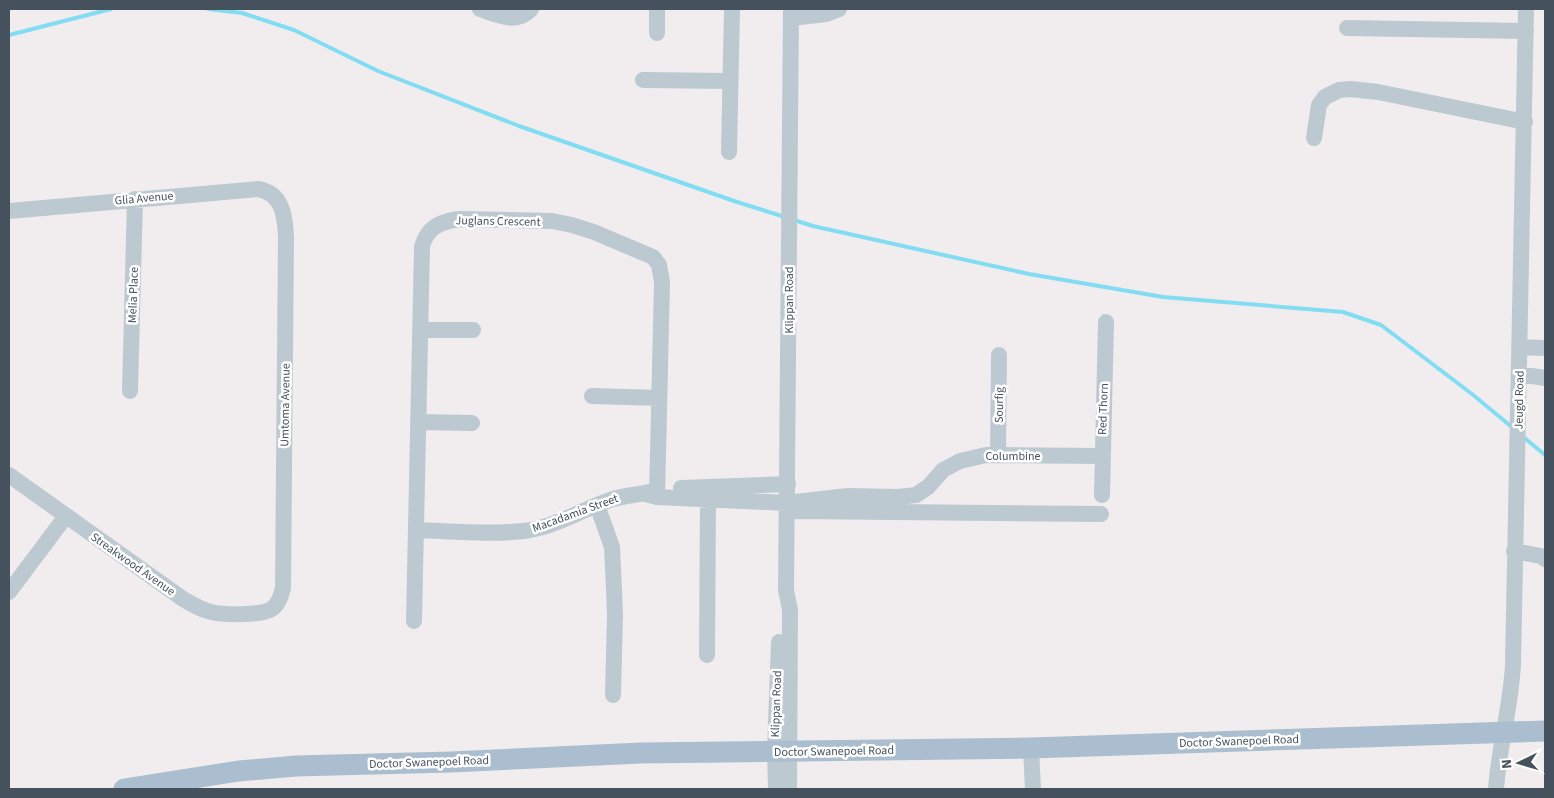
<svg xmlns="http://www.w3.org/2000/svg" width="1554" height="798" font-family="'Source Sans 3',sans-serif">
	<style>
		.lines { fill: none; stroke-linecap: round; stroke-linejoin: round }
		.stream { stroke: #82ddf2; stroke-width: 4 }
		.minor { stroke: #bdc9d1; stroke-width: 16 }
		.major { stroke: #abbecf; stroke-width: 21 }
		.labels { text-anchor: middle; stroke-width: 5; stroke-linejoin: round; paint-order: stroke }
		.street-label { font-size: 12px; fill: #45525d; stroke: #fff }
	</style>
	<rect width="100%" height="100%" fill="#f1edee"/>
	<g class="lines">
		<path class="stream" d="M208,9L242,13L294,30L378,71L519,126L737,202L785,217
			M9,35L111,9
			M794,220L813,226L1029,274L1163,297L1343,312L1381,325L1472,394L1513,428
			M1522,436L1545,455"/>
		<path class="minor" d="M480,9C497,15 517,25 531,9
			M791,18L826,14L839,9
			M1347,28L1526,31
			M657,33V9
			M643,80L730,81
			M1314,138L1319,105L1325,97L1339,90L1350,89L1378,92L1525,122
			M729,152L732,9
			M9,211L258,189C282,193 285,215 286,236L283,588C281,596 279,603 273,608C263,616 223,615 211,612C201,610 192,604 183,599L9,475
			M420,330H473
			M1520,347L1545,348
			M1519,374L1545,378
			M130,391L135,199
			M592,396L659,398
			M418,422L472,423
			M998,455L999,355
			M681,488L788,484
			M645,494L657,497L787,503L848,496L898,497L916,495L928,487L943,470L960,461L986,455L1102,456
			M1102,495L1106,322
			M597,505L612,547L615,613L613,695
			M794,511L1101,514
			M416,530C451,531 488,535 523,531C554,528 581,510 610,500C624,495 640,495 654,491
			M1514,551L1541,556L1545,559
			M9,592L66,516
			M414,621L422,247C427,227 440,222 459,219L552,221L572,225L594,232L653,257L659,265L662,282L657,497
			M707,655L708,499
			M1031,748L1033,789
			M776,789L775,752L779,642
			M789,789L790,610L786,590L791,9
			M1496,789C1499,747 1511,706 1513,664L1526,9"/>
		<path class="major" d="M124,789L239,771L296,766L451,762L641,753L1031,748L1545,731"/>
	</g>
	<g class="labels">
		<g class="street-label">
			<text transform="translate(144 198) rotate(-5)" y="4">Glia Avenue</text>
			<text transform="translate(498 221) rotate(1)" y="4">Juglans Crescent</text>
			<text transform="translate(133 295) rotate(-88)" y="4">Melia Place</text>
			<text transform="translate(789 300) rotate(-90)" y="4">Klippan Road</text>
			<text transform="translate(1519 400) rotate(-89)" y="4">Jeugd Road</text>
			<text transform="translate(285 405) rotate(-89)" y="4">Umtoma Avenue</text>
			<text transform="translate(999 405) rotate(-89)" y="4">Sourfig</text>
			<text transform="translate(1103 409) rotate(-88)" y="4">Red Thorn</text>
			<text x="1013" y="460">Columbine</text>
			<text transform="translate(575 513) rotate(-20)" y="4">Macadamia Street</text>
			<text transform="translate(133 564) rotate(35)" y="4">Streakwood Avenue</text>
			<text transform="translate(776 704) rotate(-88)" y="4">Klippan Road</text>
			<text transform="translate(1239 741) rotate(-2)" y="4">Doctor Swanepoel Road</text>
			<text transform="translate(834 751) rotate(-1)" y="4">Doctor Swanepoel Road</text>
			<text transform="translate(429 762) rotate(-2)" y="4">Doctor Swanepoel Road</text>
		</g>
	</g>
	<rect width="1554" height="798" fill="none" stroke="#45525d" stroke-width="20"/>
	<g transform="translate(1519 763) rotate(265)" stroke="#ffffff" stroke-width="4" paint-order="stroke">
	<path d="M0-4L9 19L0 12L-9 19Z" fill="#45525d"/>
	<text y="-8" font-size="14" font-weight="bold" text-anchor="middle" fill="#45525d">N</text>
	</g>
</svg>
